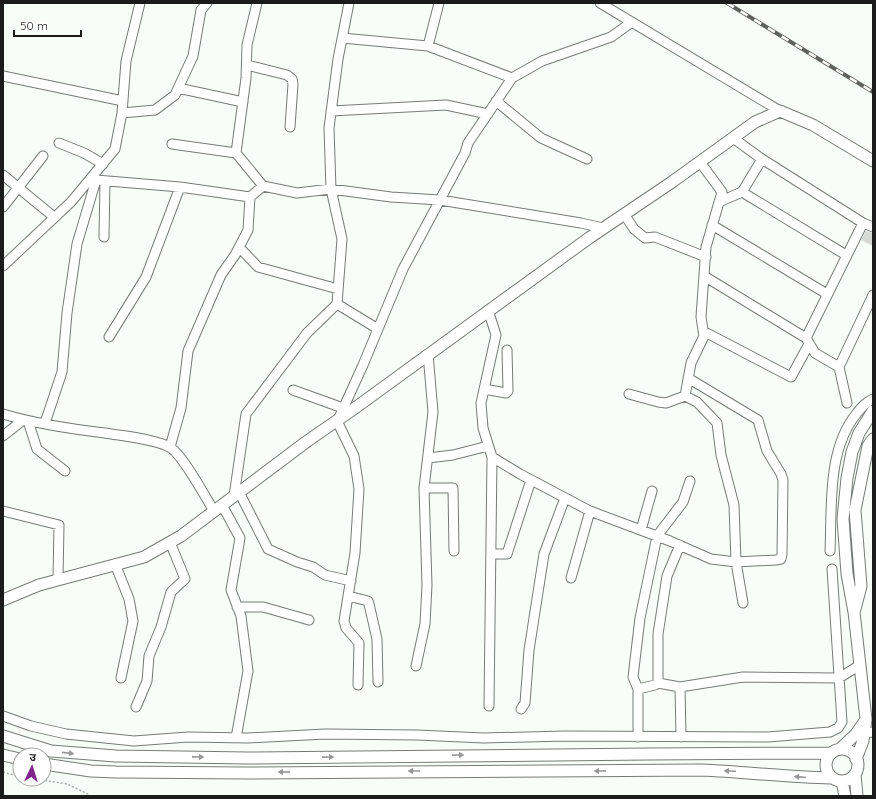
<svg xmlns="http://www.w3.org/2000/svg" width="876" height="799" font-family="Quicksand,'Noto Sans Devanagari',sans-serif">
	<style>
		.building { fill: #d6d9d6 }
		.lines { fill: none; stroke-linecap: round; stroke-linejoin: round }
		.minor-casing { stroke: #777b77; stroke-width: 11 }
		.major-casing { stroke: #777b77; stroke-width: 13 }
		.path { stroke: #a9aca9; stroke-width: 1.5; stroke-dasharray: 2 2; stroke-linecap: butt }
		.minor { stroke: #fff; stroke-width: 9 }
		.major { stroke: #fff; stroke-width: 11 }
		.rail-casing { stroke: #606260; stroke-width: 4 }
		.rail { stroke: #fff; stroke-width: 2.5; stroke-dasharray: 8; stroke-linecap: butt }
		.oneway { fill: #989898 }
	</style>
	<rect width="100%" height="100%" fill="#f9fdf9"/>
	<path class="building" d="M866,231L873,233V246L861,240Z"/>
	<g class="lines">
		<defs>
			<path id="minor" d="M257,3L247,45L246,78L236,153L263,186
				M600,3L780,111
				M342,38L428,46L512,78
				M428,46L439,3
				M247,65L287,75L292,79L293,84L290,127
				M3,76L123,101
				M178,88L243,102
				M496,101L541,138L587,159
				M331,111L446,105L488,114
				M122,113L155,110L175,95L193,56L201,10L207,3
				M733,138L762,159L863,223
				M59,143L84,153L103,164
				M172,144L236,153
				M700,162L722,192L706,247L701,317L704,336L691,363L685,396L697,402L717,423L721,455L734,505L736,562L743,603
				M3,175L54,217
				M96,180L180,187L250,197L263,186L297,193L331,189L391,197L440,200L581,223L603,228
				M742,192L762,159
				M719,202L742,192L846,255
				M3,207L43,156
				M624,214L634,229L645,238L655,237L706,257
				M712,225L827,294
				M104,237L105,181
				M239,247L258,267L338,289
				M3,266L71,202L115,149L122,113L126,61L140,3
				M704,276L806,338L815,353L839,367
				M337,304L378,329
				M488,310L496,335L481,403L483,428L492,457L489,706
				M703,331L791,377L809,344
				M109,337L146,277L180,187
				M806,338L863,223L873,227
				M484,389L506,393L508,391L507,350
				M293,390L343,408
				M629,394L658,402L666,403L685,396
				M847,403L839,367L873,295
				M3,414C36,424 71,429 105,433C122,436 157,439 171,448C184,457 204,495 214,511
				M338,420L363,365L403,269L465,153L468,143L512,78L542,61L611,37L632,22
				M28,421L37,449L65,471
				M337,421L354,456L359,489L355,553L344,621L346,628L359,643L358,685
				M45,423L62,372L67,313L77,244L96,180L91,178
				M3,436L23,420
				M170,447L181,408L188,351L221,275L235,255L248,230L250,197
				M492,457L520,474L590,511L670,541L711,559L736,562L776,560L781,559L782,554L783,480L781,474L767,451L758,420L688,378
				M428,458L453,455L488,446
				M424,488H453L454,551
				M239,492L268,549L297,562L313,567L325,575L351,581
				M234,496L246,414L307,333L337,304L342,239L331,189L329,128L338,59L349,3
				M222,505L240,538L231,590L241,616L248,671L236,738
				M3,511L59,525L58,579
				M641,530L652,491
				M830,551C832,506 827,449 857,413C862,407 866,402 873,399
				M491,554H507L531,480
				M115,564L129,599L133,621L121,678
				M571,578L590,511
				M348,596L368,601L369,604L377,639L378,682
				M237,607H263L309,620
				M416,666L425,624L427,585L424,488L433,412L428,354
				M658,683L680,687L743,677L839,678L860,665
				M680,687L681,737
				M638,689L655,685L658,683V634L667,576L680,545
				M136,707L147,681L149,656L161,627L171,592L185,579L170,542
				M521,709L525,703L529,650L544,554L565,498
				M3,716L31,726L66,734L134,741L188,737L248,738L325,734L417,735L484,738L565,736L768,737L830,732L838,728L842,722L832,569
				M865,733L873,732
				M638,737V689L633,677L640,618L657,536L683,502L690,481"/>
			<path id="major" d="M3,600L39,585L144,557L181,536L306,442L355,408L589,238L672,182L755,122L780,111L813,125L873,161
				M855,609L861,586L855,510L868,446L873,439
				M3,736L51,751L116,756L247,758L648,754L830,753
				M826 765a16 16 0 1 1 32 0a16 16 0 1 1-32 0Z
				M840,749L856,734L865,721
				M3,755L20,759
				M856,759L863,741L866,719L854,612L847,574L843,519L847,478L852,452L859,433L873,411
				M44,764L91,771L116,772L247,773L702,770C745,772 788,777 831,778
				M855,774L857,796
				M842,781L845,796"/>
		</defs>
		<use href="#minor" class="minor-casing"/>
		<use href="#major" class="major-casing"/>
		<path class="path" d="M3,772L20,777
			M37,779L67,784L90,795"/>
		<use href="#minor" class="minor"/>
		<use href="#major" class="major"/>
		<defs>
			<path id="rail" d="M727,3L873,92"/>
		</defs>
		<use href="#rail" class="rail-casing"/>
		<use href="#rail" class="rail"/>
	</g>
	<defs><path id="oneway-solid" d="M-6-.8H1V-3.2L6.5 0L1 3.2V.8H-6Z"/></defs>
	<g class="oneway">
		<use href="#oneway-solid" transform="translate(68 753) rotate(6)"/>
		<use href="#oneway-solid" transform="translate(458 755) rotate(-1)"/>
		<use href="#oneway-solid" transform="translate(198 757) rotate(1)"/>
		<use href="#oneway-solid" transform="translate(328 757) rotate(-1)"/>
		<use href="#oneway-solid" transform="translate(414 771) rotate(180)"/>
		<use href="#oneway-solid" transform="translate(600 771) rotate(179)"/>
		<use href="#oneway-solid" transform="translate(730 771) rotate(-177)"/>
		<use href="#oneway-solid" transform="translate(284 772) rotate(179)"/>
		<use href="#oneway-solid" transform="translate(800 777) rotate(-175)"/>
	</g>
	<rect width="876" height="799" fill="none" stroke="#1a1b1a" stroke-width="8"/>
	<g transform="translate(32 767) rotate(4)"><circle r="19" fill="#ffffff" stroke="#a3a4a3"/>
	<path d="M0-3L7 15L0 10L-7 15Z" fill="#82238e"/>
	<text y="-6" font-size="11" font-weight="bold" text-anchor="middle" fill="#1a1b1a">उ</text>
	</g>
	<path d="M14 30v6h67v-6" fill="none" stroke="#1a1b1a" stroke-width="2"/>
	<text x="20" y="30" font-size="12" fill="#1a1b1a" stroke="#ffffff" stroke-width="3" paint-order="stroke">50 m</text>
</svg>
